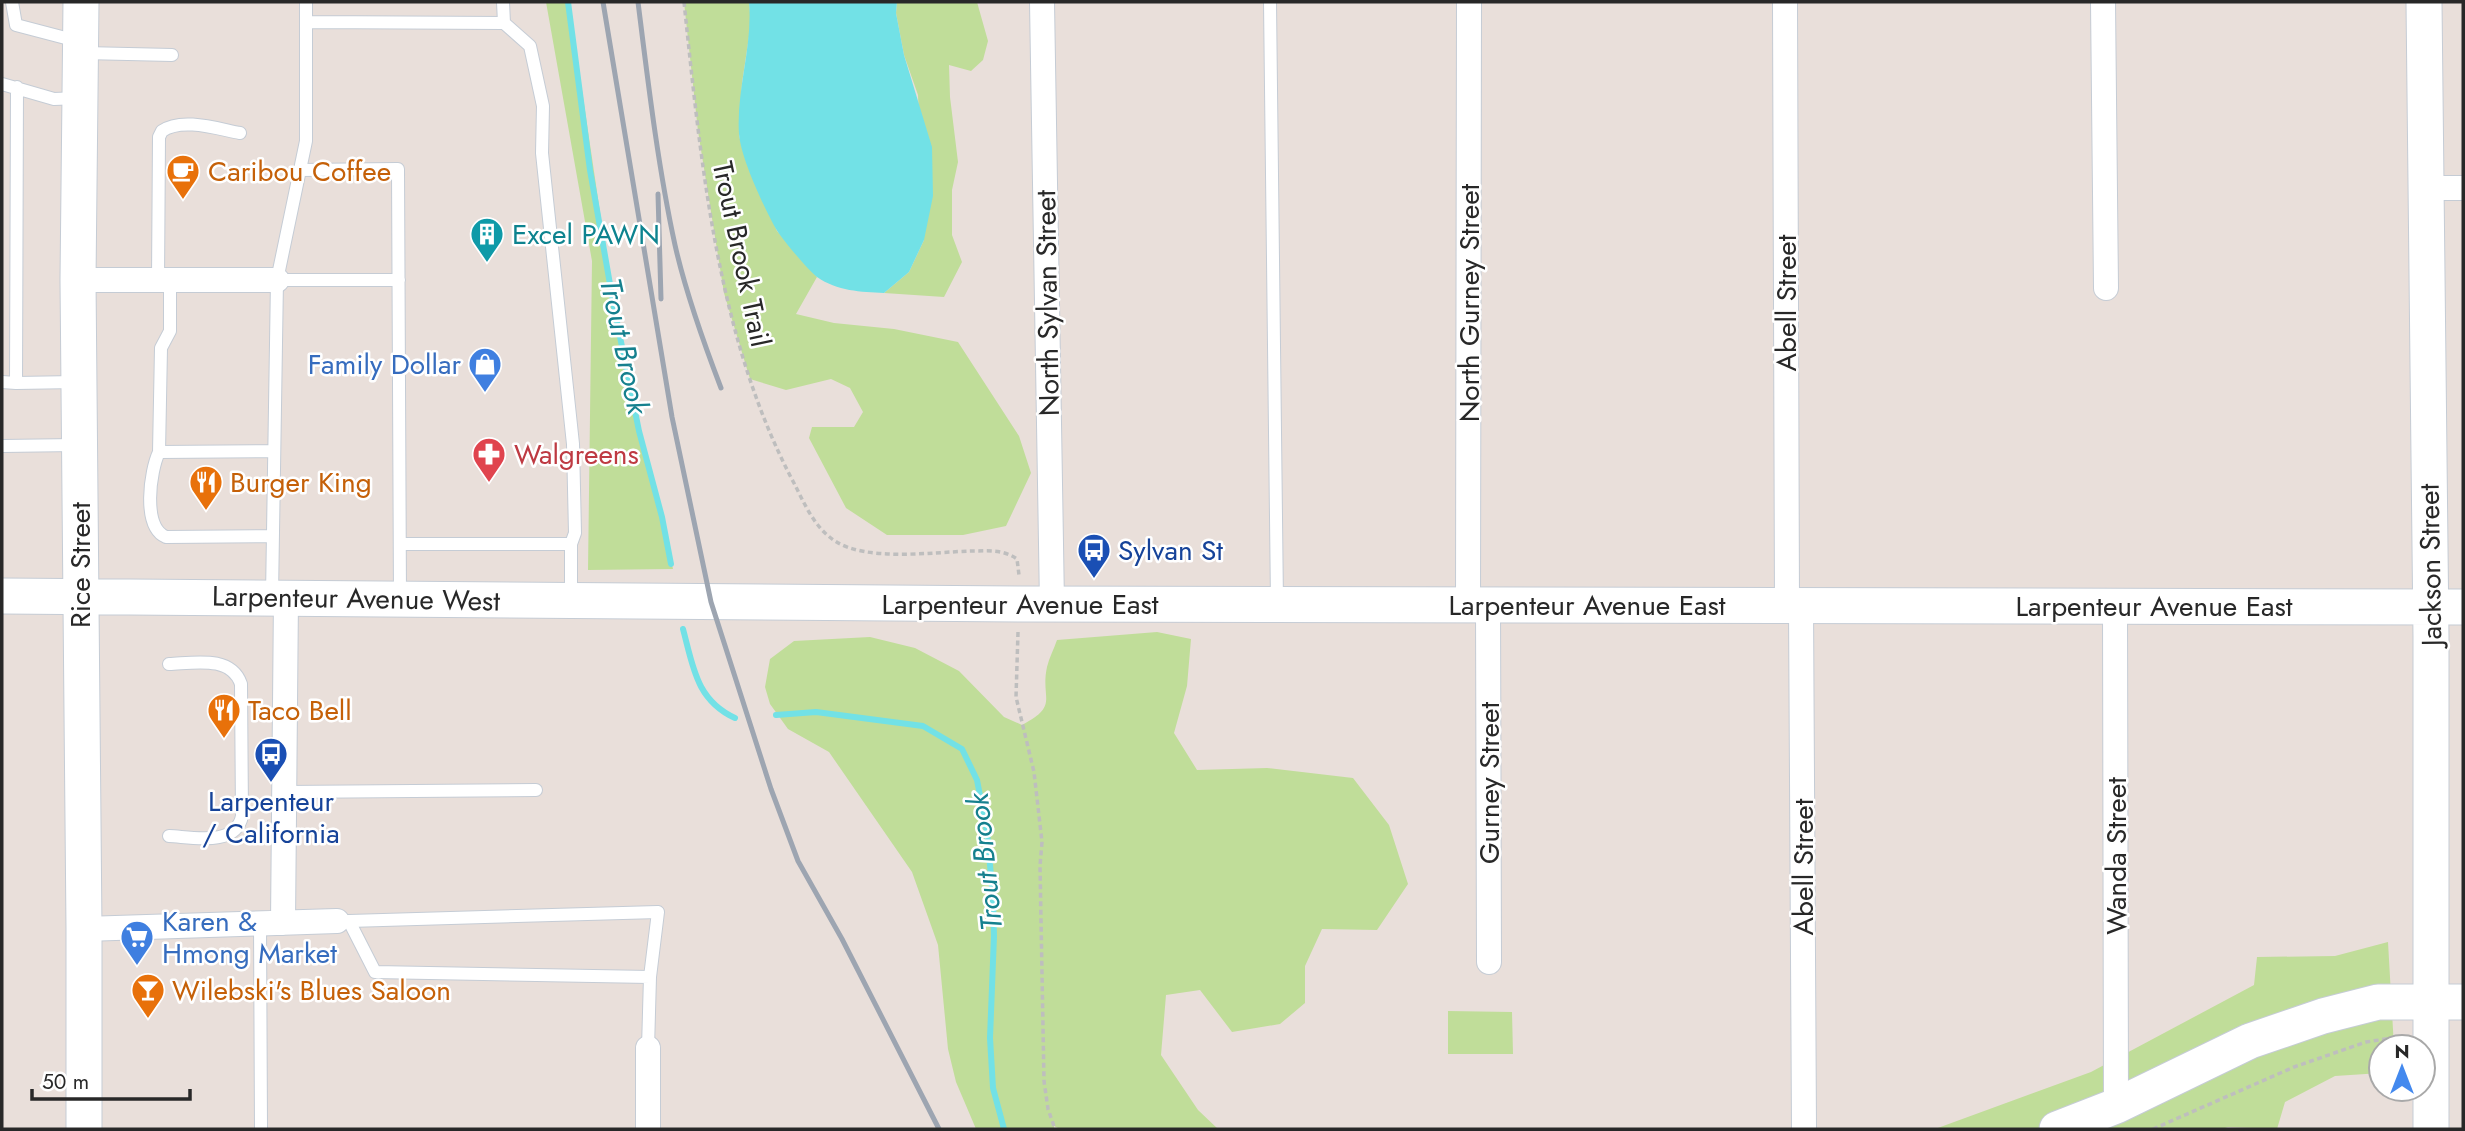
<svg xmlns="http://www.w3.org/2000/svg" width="2465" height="1131" font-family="Jost,sans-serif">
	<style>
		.green { fill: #c0dd99 }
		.water { fill: #72e1e6 }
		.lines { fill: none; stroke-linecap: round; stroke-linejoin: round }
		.stream { stroke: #72e1e6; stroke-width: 6 }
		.lane-casing { stroke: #c5ccd5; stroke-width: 14 }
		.street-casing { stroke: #c5ccd5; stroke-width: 26 }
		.secondary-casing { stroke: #c5ccd5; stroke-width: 37 }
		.path { stroke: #bebebe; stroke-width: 3.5; stroke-dasharray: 5 3.5; stroke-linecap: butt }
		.lane { stroke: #fff; stroke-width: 12 }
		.street { stroke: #fff; stroke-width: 24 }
		.secondary { stroke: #fff; stroke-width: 35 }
		.rail { stroke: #9da5b1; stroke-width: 5 }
		.labels { text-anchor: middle; stroke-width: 5; stroke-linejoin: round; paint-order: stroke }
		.food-label { font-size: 28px; fill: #c56008; stroke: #fff; text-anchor: start }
		.culture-label { font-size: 28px; fill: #0d838f; stroke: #fff; text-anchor: start }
		.street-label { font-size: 28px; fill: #282828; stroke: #fff }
		.shop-label { font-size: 28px; fill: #366cbe; stroke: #fff; text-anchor: end }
		.health-label { font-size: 28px; fill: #be3a42; stroke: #fff; text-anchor: start }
		.transit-label { font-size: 28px; fill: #164399; stroke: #fff; text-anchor: start }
		.water-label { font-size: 30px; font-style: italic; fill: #15808e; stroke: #fff }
	</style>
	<rect width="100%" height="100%" fill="#e9dfda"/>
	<path class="green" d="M546,2H569L614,307L639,431L673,569L588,570L592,261Z
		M684,2H749L751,23L742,83L739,136L751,174L777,231L817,277L796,314L834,323L894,329L958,342L1019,436L1031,473L1006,526L963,535H887L846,508L809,438L812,427H854L863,412L850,388L831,379L786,390L750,379L724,293L698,131Z
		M897,2H977L988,41L983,60L971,71L949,65L950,97L958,162L952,190V235L962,262L944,297L884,293L909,272L924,240L918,95L904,55L896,13Z
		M1157,632L1191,639L1187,686L1174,733L1197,770L1267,768L1353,778L1389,825L1408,884L1377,930L1322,929L1305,966V1003L1280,1024L1232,1032L1200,990L1166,995L1161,1055L1198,1110L1218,1129H1060L1054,1126V1129H976L956,1082L948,1049L938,945L912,872L829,752L788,729L770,704L765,687L770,659L794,641L870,637L915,648L959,671L1004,717L1022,725C1060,705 1040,699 1047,667C1049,658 1054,649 1057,640Z
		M2388,942L2394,1047H2381V1073L2335,1076L2285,1102L2277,1129L2228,1127L2222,1129H1935L2091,1072L2254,985L2257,957L2335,956Z
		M1448,1011L1512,1012L1513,1054H1448Z"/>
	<path class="water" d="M749,2H897L896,13L904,55L932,147L933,196L924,240L909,272L884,293C861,292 837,291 817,277C809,271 781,238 776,229C764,207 741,159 739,134C736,90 753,46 749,2Z"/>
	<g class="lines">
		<path class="stream" d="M568,2L590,170L614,307L639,431L662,517L671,564
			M683,629C693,666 696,700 735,718
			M776,715L816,712L923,726L962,749L977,780L987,832L993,898L994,936L990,1038L993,1088L1004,1129"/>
		<defs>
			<path id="lane" d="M12,2L16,25L77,41
				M1270,2L1277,603
				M306,22L504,23L503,2
				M504,23L530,46L543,106L542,153L573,444L575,533L571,544
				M84,53L172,55
				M2,84L54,99L79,98
				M300,170L398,169L400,597
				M158,280L159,137L162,131C182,117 218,129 240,133
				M170,280V331L161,348L159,452L274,451
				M277,280H399
				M2,382L16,383L17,87
				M16,383L76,382
				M2,446L76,445
				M159,452C150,471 142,527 166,537L273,536
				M400,544H571V597
				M272,596L277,280L306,141V2
				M284,792L536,790
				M169,836C192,837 236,847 242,816L241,684C231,655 194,663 169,664
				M337,921H349L375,972L650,977L658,912L349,921
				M260,923L261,1129
				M648,1048L650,977"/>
			<path id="street" d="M1042,2L1052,604
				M1785,2L1787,605
				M2103,2L2106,288
				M2426,188H2463
				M78,280H277
				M1468,604L1469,2
				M1488,604L1489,962
				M1801,605L1804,1129
				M2115,607L2116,1106
				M283,923L286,597
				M84,929L337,921
				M648,1129V1048"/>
			<path id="secondary" d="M81,2L78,280L84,929V1129
				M2424,2L2431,637V1129
				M2,596L1019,604L2463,607
				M2057,1129L2116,1106L2250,1041L2323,1016L2378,1002H2463"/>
		</defs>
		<use href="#lane" class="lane-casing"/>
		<use href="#street" class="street-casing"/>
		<use href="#secondary" class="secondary-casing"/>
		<path class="path" d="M684,2C701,163 717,340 795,485C805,505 815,528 835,541C867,562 933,552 971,551C987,551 1003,549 1017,559L1019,575
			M1018,632L1016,697L1034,772L1042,842L1040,866L1044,1081L1048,1109L1055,1129
			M2153,1129L2294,1067L2366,1042L2406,1036"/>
		<use href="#lane" class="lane"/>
		<use href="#street" class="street"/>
		<use href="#secondary" class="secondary"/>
		<path class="rail" d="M603,2L672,417L711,602L771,789L798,861L842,939L939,1129
			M638,2C648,82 658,167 675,245C686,294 703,341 721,388
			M658,194L661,299"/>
	</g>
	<defs>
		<symbol id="cafe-pin" viewBox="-11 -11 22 30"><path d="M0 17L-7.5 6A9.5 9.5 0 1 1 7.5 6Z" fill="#e8710a" stroke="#fff"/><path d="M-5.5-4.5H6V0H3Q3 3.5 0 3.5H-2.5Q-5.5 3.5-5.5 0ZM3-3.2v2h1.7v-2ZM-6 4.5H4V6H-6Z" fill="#fff"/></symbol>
		<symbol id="building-pin" viewBox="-11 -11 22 30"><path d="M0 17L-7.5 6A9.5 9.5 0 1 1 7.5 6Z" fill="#0f9aa8" stroke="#fff"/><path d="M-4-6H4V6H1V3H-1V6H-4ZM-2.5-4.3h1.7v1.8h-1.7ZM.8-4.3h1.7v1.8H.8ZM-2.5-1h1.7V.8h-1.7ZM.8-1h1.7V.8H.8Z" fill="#fff"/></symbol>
		<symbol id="shop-pin" viewBox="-11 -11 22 30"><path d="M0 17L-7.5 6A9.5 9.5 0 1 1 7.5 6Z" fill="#3f7fe0" stroke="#fff"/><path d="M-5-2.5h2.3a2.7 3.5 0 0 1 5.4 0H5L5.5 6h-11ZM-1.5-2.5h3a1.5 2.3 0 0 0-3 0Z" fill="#fff"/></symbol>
		<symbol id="pharmacy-pin" viewBox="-11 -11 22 30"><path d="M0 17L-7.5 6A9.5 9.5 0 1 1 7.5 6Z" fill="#e0444e" stroke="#fff"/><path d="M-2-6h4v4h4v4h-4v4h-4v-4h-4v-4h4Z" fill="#fff"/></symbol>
		<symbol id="restaurant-pin" viewBox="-11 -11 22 30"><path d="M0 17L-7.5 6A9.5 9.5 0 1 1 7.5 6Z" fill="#e8710a" stroke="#fff"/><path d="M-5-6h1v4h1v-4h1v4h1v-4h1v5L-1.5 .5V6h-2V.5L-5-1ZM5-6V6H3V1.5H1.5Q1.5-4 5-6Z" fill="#fff"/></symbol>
		<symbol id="bus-pin" viewBox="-11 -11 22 30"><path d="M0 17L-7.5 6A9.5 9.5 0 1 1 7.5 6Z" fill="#1a4fb4" stroke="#fff"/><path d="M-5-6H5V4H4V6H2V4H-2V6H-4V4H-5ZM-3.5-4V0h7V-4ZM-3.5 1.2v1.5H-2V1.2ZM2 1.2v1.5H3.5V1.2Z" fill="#fff"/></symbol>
		<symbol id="supermarket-pin" viewBox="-11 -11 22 30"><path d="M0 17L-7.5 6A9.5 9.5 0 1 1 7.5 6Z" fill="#3f7fe0" stroke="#fff"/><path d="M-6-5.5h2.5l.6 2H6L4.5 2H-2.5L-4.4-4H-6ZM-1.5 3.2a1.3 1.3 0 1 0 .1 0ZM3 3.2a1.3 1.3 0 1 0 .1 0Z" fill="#fff"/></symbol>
		<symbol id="bar-pin" viewBox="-11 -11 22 30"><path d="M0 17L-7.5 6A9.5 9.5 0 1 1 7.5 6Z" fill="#e8710a" stroke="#fff"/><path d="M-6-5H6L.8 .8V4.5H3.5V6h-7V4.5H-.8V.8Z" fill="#fff"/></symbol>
	</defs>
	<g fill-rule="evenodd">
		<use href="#cafe-pin" x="164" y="152" width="38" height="52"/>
		<use href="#building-pin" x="468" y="215" width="38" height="52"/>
		<use href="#shop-pin" x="466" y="345" width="38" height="52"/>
		<use href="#pharmacy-pin" x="470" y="435" width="38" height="52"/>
		<use href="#restaurant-pin" x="187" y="463" width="38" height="52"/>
		<use href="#bus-pin" x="1075" y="531" width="38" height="52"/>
		<use href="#restaurant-pin" x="205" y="691" width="38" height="52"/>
		<use href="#bus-pin" x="252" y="735" width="38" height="52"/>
		<use href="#supermarket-pin" x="118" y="918" width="38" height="52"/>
		<use href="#bar-pin" x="129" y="971" width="38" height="52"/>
	</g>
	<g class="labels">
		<g class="food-label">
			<text x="208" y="181">Caribou Coffee</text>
			<text x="230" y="492">Burger King</text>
			<text x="248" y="720">Taco Bell</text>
			<text x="172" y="1000">Wilebski's Blues Saloon</text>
		</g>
		<g class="culture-label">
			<text x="512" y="244">Excel PAWN</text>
		</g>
		<g class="street-label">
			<text transform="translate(742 254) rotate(78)" y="10">Trout Brook Trail</text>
			<text transform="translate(1047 303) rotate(-91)" y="10">North Sylvan Street</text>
			<text transform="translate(1469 303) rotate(-90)" y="10">North Gurney Street</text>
			<text transform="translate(1786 303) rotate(-90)" y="10">Abell Street</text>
			<text transform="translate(80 565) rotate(-90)" y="10">Rice Street</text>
			<text transform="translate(2430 565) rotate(-91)" y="10">Jackson Street</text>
			<text transform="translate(356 598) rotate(1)" y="10">Larpenteur Avenue West</text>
			<text x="1020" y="614">Larpenteur Avenue East</text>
			<text x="1587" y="615">Larpenteur Avenue East</text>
			<text x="2154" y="616">Larpenteur Avenue East</text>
			<text transform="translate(1489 783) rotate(-90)" y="10">Gurney Street</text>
			<text transform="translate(2116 856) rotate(-90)" y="10">Wanda Street</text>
			<text transform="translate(1803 867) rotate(-90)" y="10">Abell Street</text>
		</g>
		<g class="shop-label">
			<text x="461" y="374">Family Dollar</text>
			<text x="162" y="931" text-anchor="start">Karen &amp;<tspan x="162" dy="32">Hmong Market</tspan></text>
		</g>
		<g class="health-label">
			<text x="514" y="464">Walgreens</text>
		</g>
		<g class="transit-label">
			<text x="1118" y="560">Sylvan St</text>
			<text x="271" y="811" text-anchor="middle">Larpenteur<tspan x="271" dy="32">/ California</tspan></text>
		</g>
		<g class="water-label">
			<text transform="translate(624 346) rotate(78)" y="10">Trout Brook</text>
			<text transform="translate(985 862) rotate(-96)" y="10">Trout Brook</text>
		</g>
	</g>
	<rect width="2465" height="1131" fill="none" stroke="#282828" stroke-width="7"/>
	<g transform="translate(2402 1068)"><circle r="33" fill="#ffffff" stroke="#a9a9a9" stroke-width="2"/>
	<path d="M0-5L12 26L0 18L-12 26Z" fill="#4389ee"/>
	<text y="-10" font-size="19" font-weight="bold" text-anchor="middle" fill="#282828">N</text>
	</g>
	<path d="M32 1089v10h158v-10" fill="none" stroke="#282828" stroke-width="3.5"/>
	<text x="42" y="1089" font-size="21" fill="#282828" stroke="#ffffff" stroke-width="5" paint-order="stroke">50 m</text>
</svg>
